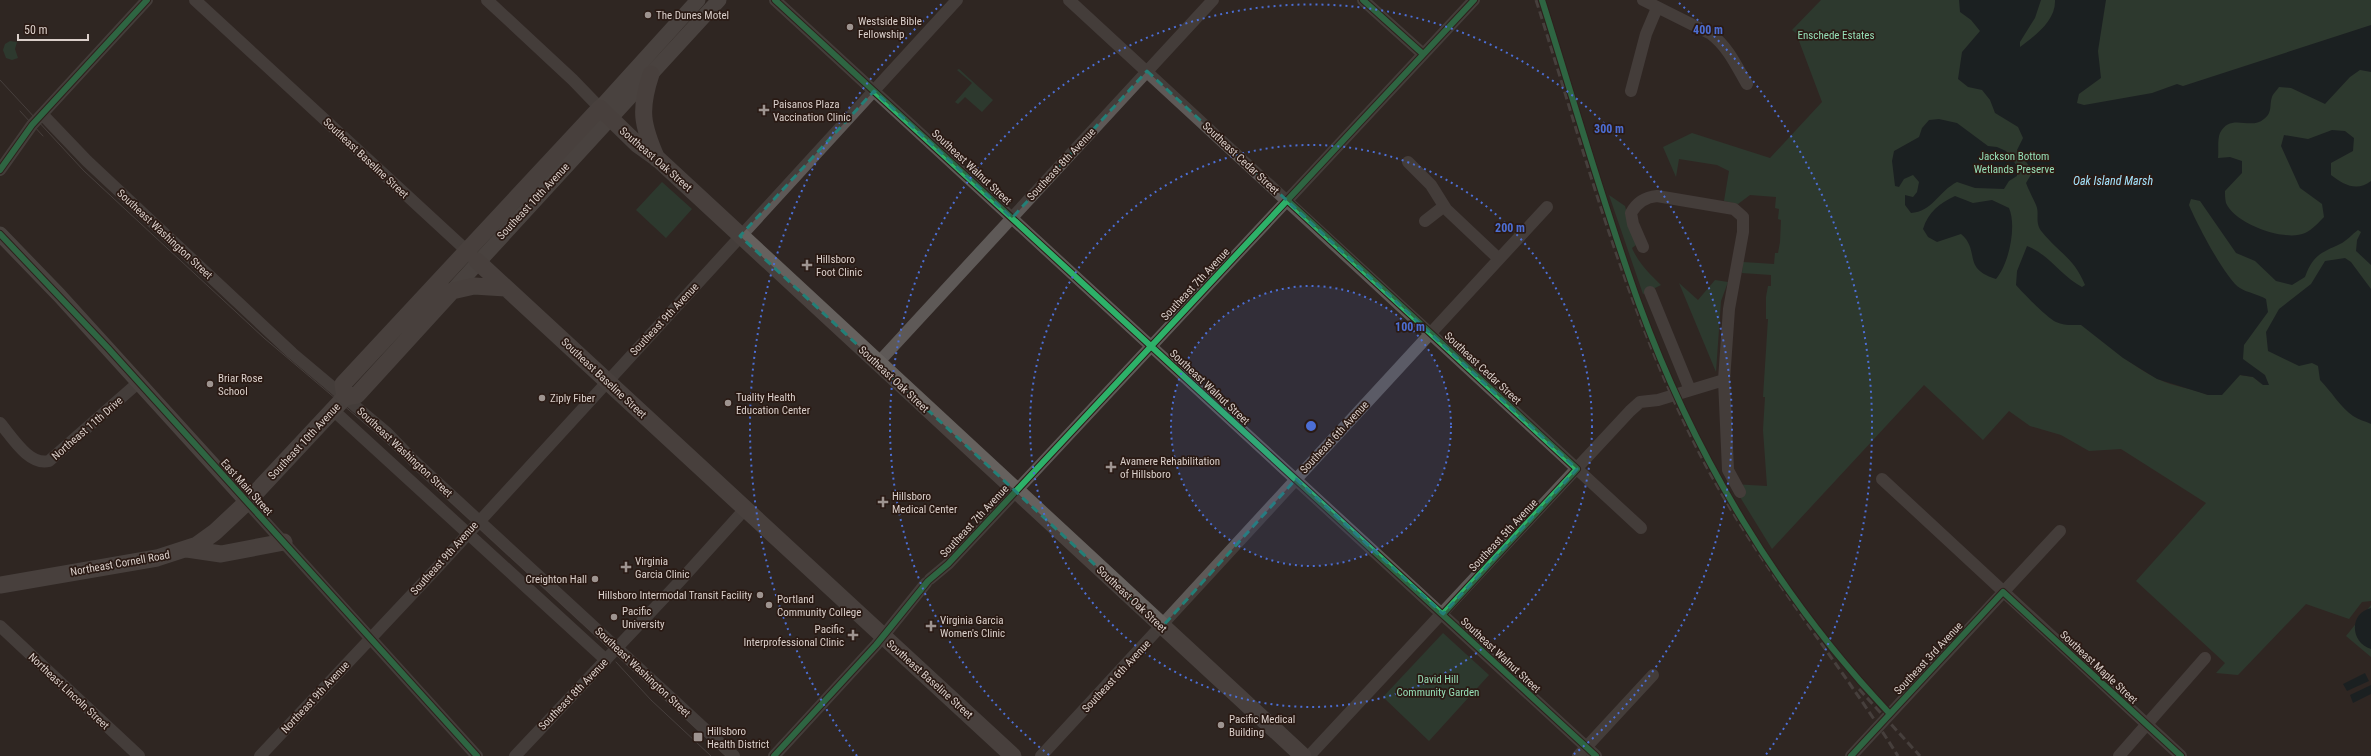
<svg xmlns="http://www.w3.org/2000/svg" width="2371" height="756" font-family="'Roboto Condensed',sans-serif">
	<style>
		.green { fill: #2c503c; fill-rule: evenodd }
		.water { fill: #041921 }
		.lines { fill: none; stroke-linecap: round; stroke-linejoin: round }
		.minor { stroke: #5e5957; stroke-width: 12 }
		.major { stroke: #696562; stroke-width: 15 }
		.highway { stroke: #66615e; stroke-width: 17 }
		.tram { stroke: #635d5b; stroke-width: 1 }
		.rail { stroke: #635d5b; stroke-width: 3; stroke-dasharray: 8 4; stroke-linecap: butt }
		.cycleway-casing { stroke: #2a1a14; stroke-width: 8 }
		.cycleway { stroke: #2db169; stroke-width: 6 }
		.marked { fill: none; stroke: #237f77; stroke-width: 3; stroke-dasharray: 8 5; stroke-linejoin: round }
		.ring { fill: none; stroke: #4c6ed4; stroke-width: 2; stroke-dasharray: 2 4 }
		.poi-dot { fill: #9e9490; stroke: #2a1a14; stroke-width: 1.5 }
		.labels { text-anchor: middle; stroke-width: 3.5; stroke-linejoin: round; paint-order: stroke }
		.poi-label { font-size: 11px; fill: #dacfca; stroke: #2a1a14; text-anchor: start }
		.park-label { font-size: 11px; fill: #96dfb7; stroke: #2a1a14 }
		.street-label { font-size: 11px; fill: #dacfca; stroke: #2a1a14 }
		.water-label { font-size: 12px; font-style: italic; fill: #a3e4fe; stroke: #2a1a14 }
		.centre { fill: #4c6ed4; stroke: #2a1a14; stroke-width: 2 }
		.ring-label { font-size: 12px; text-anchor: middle; font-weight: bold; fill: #4c6ed4; stroke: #2a1a14; stroke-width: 3.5; stroke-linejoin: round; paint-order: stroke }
	</style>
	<rect width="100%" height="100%" fill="#2f2623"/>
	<path class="green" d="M1821,0H2371V601L2362,602L2349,619L2306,604L2238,675L2216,673L2225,663L2136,581L2206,503L2121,449L2089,451L2061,435L2030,426L2009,411L1983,440L1924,385L1772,549L1732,484L1767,486L1763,430L1765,397H1763L1768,319H1766V297L1768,286H1771V275L1742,273L1743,262L1774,264L1775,253H1778L1780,242L1781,220L1778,219L1779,209L1775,208L1776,197L1750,195L1738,204L1724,201L1729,171L1717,165L1679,159L1676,177L1663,147L1692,133L1770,158L1822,102L1796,33L1792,30ZM2138,268L2263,385L2253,377L2240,375L2208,395C2192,388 2174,387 2158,379C2131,366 2110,346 2085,327Z
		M10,41L17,42L15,49L18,58L12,60L6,58L3,50L5,44Z
		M959,69L993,100L982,112L965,97L958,104L955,102L972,83L957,70Z
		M662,182L692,209L666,238L636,210Z
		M1609,195L1625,206L1636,245L1632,248C1639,264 1649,273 1661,285L1643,294Z
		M1715,280L1728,282L1721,301L1716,372L1679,283L1698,300Z
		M2371,605V657L2346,636Z
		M1443,633L1489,675L1429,741L1383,697Z"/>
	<path class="water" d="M1959,0H2041L2035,18L2020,42V47C2035,36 2056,20 2055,0H2106L2098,51L2101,78L2079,94L2077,103L2084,105L2152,93L2177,84L2183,86L2371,25V72L2360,70L2350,77L2325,104L2291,88L2279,87C2277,90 2273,94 2272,97C2269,106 2273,112 2264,119C2250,131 2231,112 2220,133C2217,140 2219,151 2218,158L2230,157L2242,161V173L2225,191C2225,194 2225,199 2226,203C2235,224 2285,242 2305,233C2313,229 2318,223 2324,217L2322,204L2300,188L2281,146L2284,135L2308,139L2332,130L2345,131L2354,138L2353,151L2331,163V175C2344,185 2357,192 2371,181V265L2356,251L2357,240L2361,232L2358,230C2352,234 2347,241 2340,244C2321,253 2313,255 2305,277L2292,285L2276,281L2255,261L2236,253L2200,201L2191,199L2189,205C2196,222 2226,280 2240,288C2248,293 2258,294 2266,299L2268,312L2244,345L2243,359L2265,375L2269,385H2263L2253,377L2240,375L2222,395H2208L2157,379L2123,358L2081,325C2072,325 2064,326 2056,322C2048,319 2022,292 2016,285L2017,271L2027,246C2049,254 2061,276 2082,287L2085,285C2074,258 2059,253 2042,232C2034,222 2040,214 2036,205C2033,198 2029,191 2026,183L2033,171L2017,150L2023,138L2018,127L1995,113L1990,100L1982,90L1968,87L1958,79L1962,52L1980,31L1971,20L1960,12Z
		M1939,119L1957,123L1988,146L1997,147L2006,151L2017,166V176L2009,181L2004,189L1975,188L1957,182C1939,191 1932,212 1911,213L1905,205V195L1913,197L1917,192L1919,182L1913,175L1904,179L1899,187L1895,186L1892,161L1894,151L1919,137L1922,128L1929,120Z
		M1955,196L1973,203L1992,200L2009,208C2017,226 2009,264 1996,279C1961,268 1981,251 1961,234L1937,242L1928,237L1923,229C1928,212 1940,203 1955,196Z
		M2345,258L2351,262L2371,289V424C2365,421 2359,420 2353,416C2341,408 2331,391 2320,380L2318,366L2312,363L2299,366L2268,351L2266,332L2279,309L2311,284L2325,261Z
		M2371,608V649C2350,643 2349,613 2371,608Z
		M2365,673L2369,681L2347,691L2343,684Z
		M2371,685V694L2353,703L2350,695Z"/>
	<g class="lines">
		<path class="minor" d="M195,0L466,250
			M487,0L573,80L600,108
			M775,0L1596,756
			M1069,0L1641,528
			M1363,0L1423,54
			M1643,0L1711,34C1728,47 1736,65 1747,84
			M1631,91L1646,34L1657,8
			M42,114L87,161L292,353L386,432L414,461L734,756
			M1408,162L1431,185L1446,209L1499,259
			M0,170L32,125L147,0
			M1425,221L1443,207
			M1643,247L1633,224L1631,213C1637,202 1645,197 1657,196L1734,209L1743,217V232L1729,309L1724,380L1728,470L1740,492
			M1650,292L1690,390
			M877,364L1213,0
			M333,410L606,660
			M0,423C12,437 29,466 49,461L139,382
			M1882,479L2181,756
			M247,502L477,756
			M930,579L948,564L1474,0
			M0,626L139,756
			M260,756L435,570L957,0
			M515,756L680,581L745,509
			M774,756L876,645L926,583
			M1041,756L1547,207
			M1309,756L1630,411L1640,402L1658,400L1724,380
			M1578,756L1653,675
			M1851,756L2060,531
			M2119,756L2205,658"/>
		<path class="major" d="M600,108L698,0
			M0,234L59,295L247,502
			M452,291L719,0"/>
		<path class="highway" d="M651,74C639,110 642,125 657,159
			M477,261L1013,756
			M345,397L343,384L600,108L637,144L658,159L1303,756
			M187,549L221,554L284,542
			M0,585L157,558L197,545L215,532L247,502L345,397L357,395L452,291L474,286L506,288"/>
		<path class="tram" d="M0,80L84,171L264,338L375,432L726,756
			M20,111L43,136
			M616,662L651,700L711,756"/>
		<path class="rail" d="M1536,0C1586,156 1627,316 1704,462C1759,566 1835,656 1898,756
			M1859,689L1920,756"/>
		<defs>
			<path id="cycleway" d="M775,0L1596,756
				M1363,0L1423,54
				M1542,0C1574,101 1603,204 1639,304C1694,455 1779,597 1890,714
				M0,170L32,125L147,0
				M1287,200L1577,469L1443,614
				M0,234L108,348L477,756
				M774,756L876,645L928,581L948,564L1474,0
				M1851,756L2003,592L2181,756"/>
		</defs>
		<use href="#cycleway" class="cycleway-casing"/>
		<use href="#cycleway" class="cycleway"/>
	</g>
	<path d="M0 0H2371V756H0ZM1147,71L1577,469L1443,614L1296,479L1162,627L740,236L874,91L1012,218Z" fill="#2f2623" fill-opacity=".55" fill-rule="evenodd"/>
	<path class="marked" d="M1147,71L1577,469L1443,614L1296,479L1162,627L740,236L874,91L1012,218Z"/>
	<circle cx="1311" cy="426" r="140" fill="#4c6ed4" fill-opacity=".12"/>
	<g class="ring">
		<circle cx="1311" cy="426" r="140"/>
		<circle cx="1311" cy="426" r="281"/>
		<path d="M1049 755A421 421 0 1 1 1573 755"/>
		<path d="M857 756A561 561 0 0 1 943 3M1679 3A561 561 0 0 1 1765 756"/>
	</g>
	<g class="poi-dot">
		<circle cx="648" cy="15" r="4"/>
		<circle cx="850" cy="27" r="4"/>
		<path d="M762 104h4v4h4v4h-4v4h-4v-4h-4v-4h4z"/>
		<path d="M805 259h4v4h4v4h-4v4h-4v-4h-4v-4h4z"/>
		<circle cx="210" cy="384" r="4"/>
		<circle cx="542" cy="398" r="4"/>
		<circle cx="728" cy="403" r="4"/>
		<path d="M1109 461h4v4h4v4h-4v4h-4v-4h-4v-4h4z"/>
		<path d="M881 496h4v4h4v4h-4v4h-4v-4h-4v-4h4z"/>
		<path d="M624 561h4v4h4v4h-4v4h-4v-4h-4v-4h4z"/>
		<circle cx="595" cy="579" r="4"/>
		<circle cx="760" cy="595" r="4"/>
		<circle cx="769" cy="605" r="4"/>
		<circle cx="614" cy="617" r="4"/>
		<path d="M929 620h4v4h4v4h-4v4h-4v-4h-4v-4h4z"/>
		<path d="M851 629h4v4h4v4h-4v4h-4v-4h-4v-4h4z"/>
		<circle cx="1221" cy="725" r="4"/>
		<rect x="693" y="732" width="10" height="10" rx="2"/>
	</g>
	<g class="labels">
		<g class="poi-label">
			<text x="656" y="19">The Dunes Motel</text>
			<text x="858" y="25">Westside Bible<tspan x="858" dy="13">Fellowship</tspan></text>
			<text x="773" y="108">Paisanos Plaza<tspan x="773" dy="13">Vaccination Clinic</tspan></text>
			<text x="816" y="263">Hillsboro<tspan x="816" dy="13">Foot Clinic</tspan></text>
			<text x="218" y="382">Briar Rose<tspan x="218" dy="13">School</tspan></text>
			<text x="736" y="401">Tuality Health<tspan x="736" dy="13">Education Center</tspan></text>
			<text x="550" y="402">Ziply Fiber</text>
			<text x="1120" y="465">Avamere Rehabilitation<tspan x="1120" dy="13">of Hillsboro</tspan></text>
			<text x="892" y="500">Hillsboro<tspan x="892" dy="13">Medical Center</tspan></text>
			<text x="635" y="565">Virginia<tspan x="635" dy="13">Garcia Clinic</tspan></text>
			<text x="587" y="583" text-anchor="end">Creighton Hall</text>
			<text x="752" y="599" text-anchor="end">Hillsboro Intermodal Transit Facility</text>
			<text x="777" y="603">Portland<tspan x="777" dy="13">Community College</tspan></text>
			<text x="622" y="615">Pacific<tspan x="622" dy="13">University</tspan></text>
			<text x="940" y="624">Virginia Garcia<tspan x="940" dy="13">Women's Clinic</tspan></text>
			<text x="844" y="633" text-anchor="end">Pacific<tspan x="844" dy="13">Interprofessional Clinic</tspan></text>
			<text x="1229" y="723">Pacific Medical<tspan x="1229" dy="13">Building</tspan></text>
			<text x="707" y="735">Hillsboro<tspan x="707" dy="13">Health District</tspan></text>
		</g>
		<g class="park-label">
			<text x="1836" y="39">Enschede Estates</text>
			<text x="2014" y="160">Jackson Bottom<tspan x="2014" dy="13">Wetlands Preserve</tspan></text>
			<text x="1438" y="683">David Hill<tspan x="1438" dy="13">Community Garden</tspan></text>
		</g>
		<g class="street-label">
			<text transform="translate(366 158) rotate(43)" y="4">Southeast Baseline Street</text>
			<text transform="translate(1241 158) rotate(43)" y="4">Southeast Cedar Street</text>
			<text transform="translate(656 159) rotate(41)" y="4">Southeast Oak Street</text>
			<text transform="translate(1061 164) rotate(-47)" y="4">Southeast 8th Avenue</text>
			<text transform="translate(972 167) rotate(43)" y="4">Southeast Walnut Street</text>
			<text transform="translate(533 201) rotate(-47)" y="4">Southeast 10th Avenue</text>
			<text transform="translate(165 234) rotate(43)" y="4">Southeast Washington Street</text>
			<text transform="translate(1195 284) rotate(-47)" y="4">Southeast 7th Avenue</text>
			<text transform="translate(664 319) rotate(-47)" y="4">Southeast 9th Avenue</text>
			<text transform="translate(1483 368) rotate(43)" y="4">Southeast Cedar Street</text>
			<text transform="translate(604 378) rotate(43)" y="4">Southeast Baseline Street</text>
			<text transform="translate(894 379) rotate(43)" y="4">Southeast Oak Street</text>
			<text transform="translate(1210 387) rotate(43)" y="4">Southeast Walnut Street</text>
			<text transform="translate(87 428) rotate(-41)" y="4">Northeast 11th Drive</text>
			<text transform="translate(1334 437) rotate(-47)" y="4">Southeast 6th Avenue</text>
			<text transform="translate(304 441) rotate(-47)" y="4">Southeast 10th Avenue</text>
			<text transform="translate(405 452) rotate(43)" y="4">Southeast Washington Street</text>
			<text transform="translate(247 487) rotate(48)" y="4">East Main Street</text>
			<text transform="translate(974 521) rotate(-47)" y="4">Southeast 7th Avenue</text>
			<text transform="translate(1503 535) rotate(-47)" y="4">Southeast 5th Avenue</text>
			<text transform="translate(444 558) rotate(-48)" y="4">Southeast 9th Avenue</text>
			<text transform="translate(120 563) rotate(-10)" y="4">Northeast Cornell Road</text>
			<text transform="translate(1132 599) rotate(43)" y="4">Southeast Oak Street</text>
			<text transform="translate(1501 655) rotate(43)" y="4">Southeast Walnut Street</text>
			<text transform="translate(1928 658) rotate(-47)" y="4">Southeast 3rd Avenue</text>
			<text transform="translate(2099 667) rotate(43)" y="4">Southeast Maple Street</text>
			<text transform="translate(643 672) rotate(43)" y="4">Southeast Washington Street</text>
			<text transform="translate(1116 676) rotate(-47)" y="4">Southeast 6th Avenue</text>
			<text transform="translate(930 679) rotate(42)" y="4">Southeast Baseline Street</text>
			<text transform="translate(69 691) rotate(43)" y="4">Northeast Lincoln Street</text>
			<text transform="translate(573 694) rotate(-46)" y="4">Southeast 8th Avenue</text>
			<text transform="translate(315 697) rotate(-47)" y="4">Northeast 9th Avenue</text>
		</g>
		<g class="water-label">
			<text x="2113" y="185">Oak Island Marsh</text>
		</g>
	</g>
	<circle cx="1311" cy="426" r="6" class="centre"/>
	<g class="ring-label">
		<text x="1708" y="34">400 m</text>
		<text x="1609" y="133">300 m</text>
		<text x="1510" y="232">200 m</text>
		<text x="1410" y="331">100 m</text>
	</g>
	<path d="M18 34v6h70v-6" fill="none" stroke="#dacfca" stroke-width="2"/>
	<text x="24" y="34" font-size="12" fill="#dacfca" stroke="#2a1a14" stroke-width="3" paint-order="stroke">50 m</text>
</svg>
